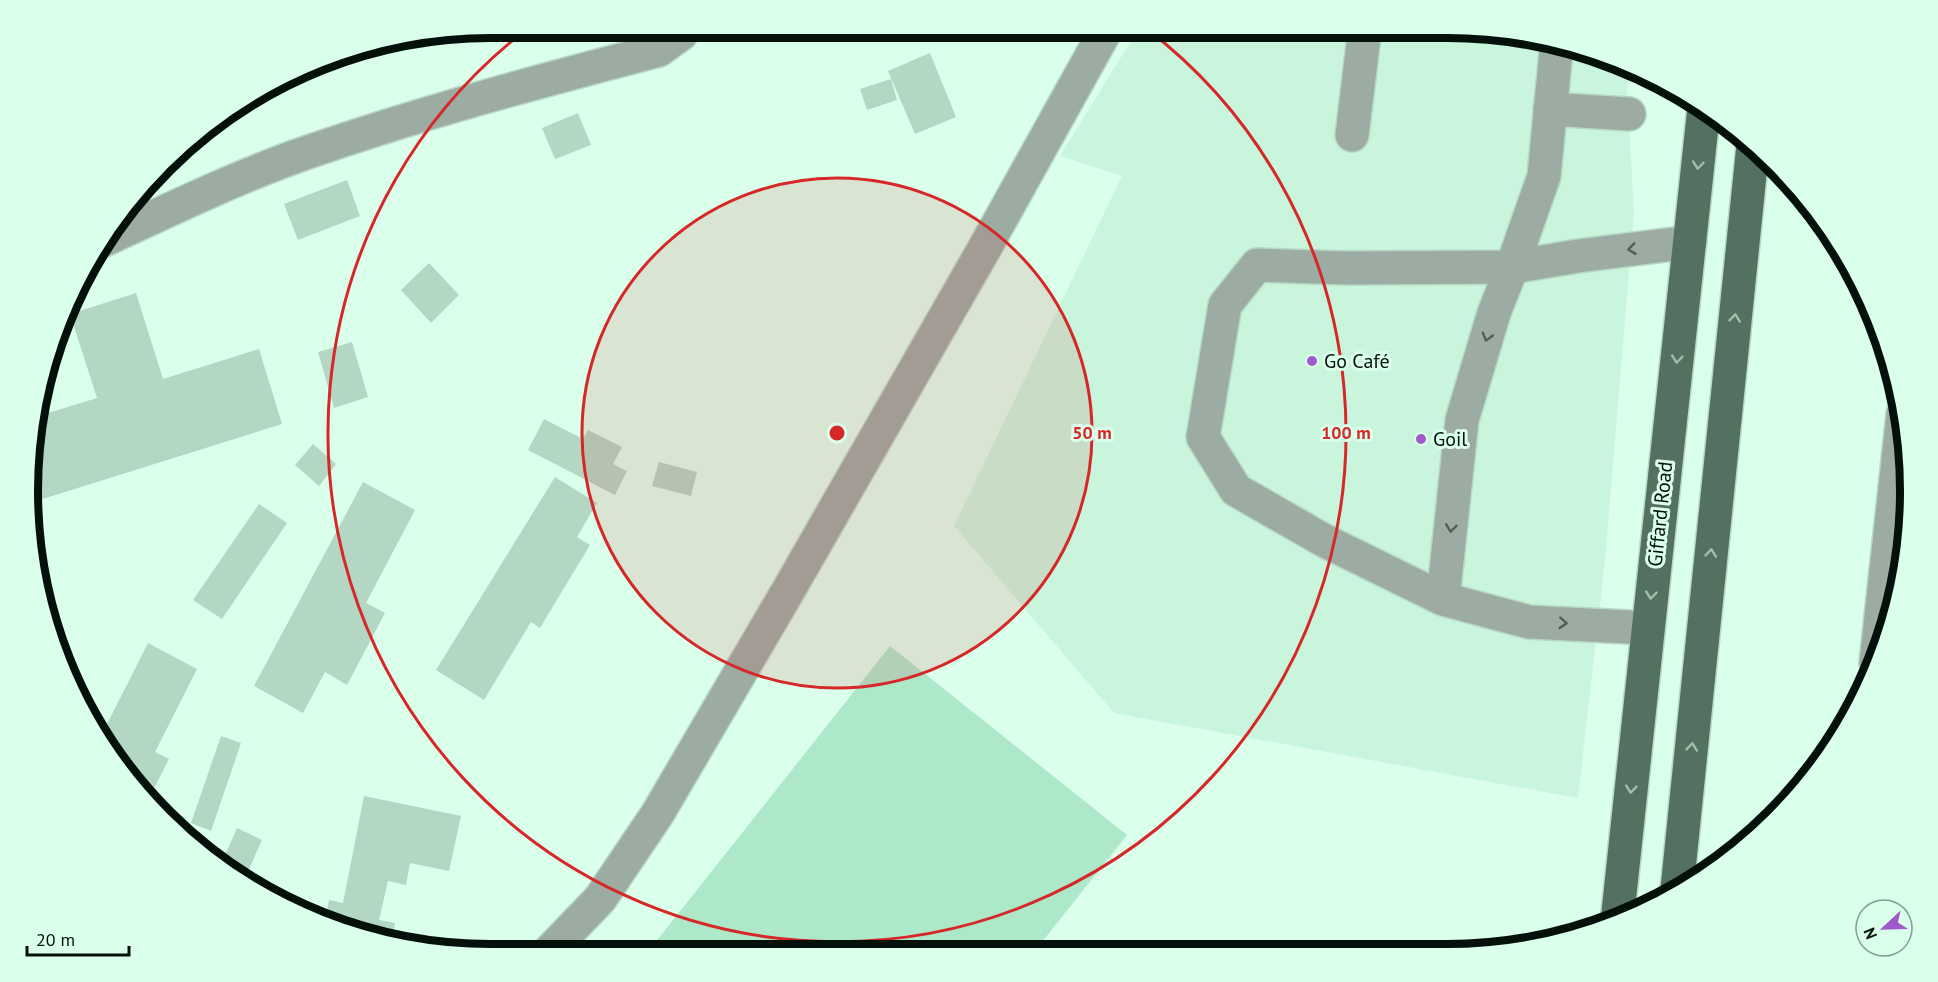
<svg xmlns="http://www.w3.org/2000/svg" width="1938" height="982" font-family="'PT Sans',sans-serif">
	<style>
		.built { fill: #c8f5dc }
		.green { fill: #ade8c9 }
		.building { fill: #b3d7c3 }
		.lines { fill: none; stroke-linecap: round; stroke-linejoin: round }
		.minor-casing { stroke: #b8d9c6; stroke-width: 36 }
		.major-casing { stroke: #b8d9c6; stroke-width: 36 }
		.minor { stroke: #9daca3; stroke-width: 33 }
		.major { stroke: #547061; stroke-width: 33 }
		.oneway { stroke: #9ebfac }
		.oneway2 { stroke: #505e56 }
		.ring { fill: none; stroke: #d62828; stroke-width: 3 }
		.poi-dot { fill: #a058cb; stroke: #daffea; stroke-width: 2 }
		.labels { text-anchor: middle; stroke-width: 6; stroke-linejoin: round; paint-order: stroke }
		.poi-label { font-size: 20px; fill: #04100a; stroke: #daffea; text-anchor: start }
		.street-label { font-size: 20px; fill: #04100a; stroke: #daffea }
		.rim { fill: none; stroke: #04100a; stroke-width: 8 }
		.centre { fill: #d62828; stroke: #daffea; stroke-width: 3 }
		.ring-label { font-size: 18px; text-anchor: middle; font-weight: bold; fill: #d62828; stroke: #daffea; stroke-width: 6; stroke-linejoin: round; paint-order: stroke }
	</style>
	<rect width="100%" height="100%" fill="#daffea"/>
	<path class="built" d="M1139,28H1477L1567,43L1630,66L1627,90L1634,213L1605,560L1578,798L1114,713L954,526L1122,176L1060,156Z"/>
	<path class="green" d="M890,646L1127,835L1034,952L647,953Z"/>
	<path class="building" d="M610,27H637L613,37Z
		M930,53L956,117L915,134L888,71Z
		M891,79L897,100L867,110L860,89Z
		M578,113L591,145L555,159L542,128Z
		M347,180L360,216L298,240L284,204Z
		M429,263L459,295L431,323L401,290Z
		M136,293L163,379L259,349L282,424L33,502L35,417L97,398L70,314Z
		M352,342L368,397L334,408L318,352Z
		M544,419L583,439L588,430L622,447L613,464L627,471L615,495L528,450Z
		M313,444L336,464L319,486L295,465Z
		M659,462L697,472L691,496L652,486Z
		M555,477L597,503L577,537L590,545L540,628L531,622L484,700L436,670Z
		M363,482L415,510L366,603L385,613L347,685L325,672L303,713L254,686Z
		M259,504L287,523L222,619L193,600Z
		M148,643L197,669L155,752L169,759L150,796L145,793L102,734Z
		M221,736L241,743L211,831L191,823Z
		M364,796L461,816L449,871L410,863L406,885L388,881L379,920L395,923L391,943L371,939L325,922L329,900L343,903Z
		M237,828L262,840L245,878L222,862Z"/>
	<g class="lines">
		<defs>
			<path id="minor" d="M1550,109L1629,114
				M1352,135L1365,28
				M102,241C165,212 228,181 294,157C413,115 536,82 659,50L681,34L683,27
				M1443,599L1325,541L1236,490L1203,437L1225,305L1257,265L1346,268L1512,267L1544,176L1557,41
				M1648,628L1529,622L1443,599L1462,420L1494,313L1512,267L1578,256L1690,242
				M1876,663L1903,414
				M547,954L600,899L658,813L788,591L983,251L1107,28"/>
			<path id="major" d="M1677,889L1753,145
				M1617,922L1704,107"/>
		</defs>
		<use href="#minor" class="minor-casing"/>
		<use href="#major" class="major-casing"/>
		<use href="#minor" class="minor"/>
		<use href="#major" class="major"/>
	</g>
	<defs><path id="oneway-chevron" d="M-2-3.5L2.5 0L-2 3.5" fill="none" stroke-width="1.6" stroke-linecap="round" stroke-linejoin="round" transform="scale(1.5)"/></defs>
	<g class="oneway">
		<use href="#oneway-chevron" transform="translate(1698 165) rotate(96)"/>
		<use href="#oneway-chevron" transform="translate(1735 318) rotate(-84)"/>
		<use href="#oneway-chevron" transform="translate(1677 359) rotate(96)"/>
		<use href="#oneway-chevron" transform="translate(1711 553) rotate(-84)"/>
		<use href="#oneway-chevron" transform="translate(1651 595) rotate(96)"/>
		<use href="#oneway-chevron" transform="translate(1692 747) rotate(-84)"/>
		<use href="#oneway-chevron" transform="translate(1631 789) rotate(96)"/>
	</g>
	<g class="oneway2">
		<use href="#oneway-chevron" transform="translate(1632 249) rotate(173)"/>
		<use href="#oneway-chevron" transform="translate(1487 337) rotate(106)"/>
		<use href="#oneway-chevron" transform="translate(1451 528) rotate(97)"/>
		<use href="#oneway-chevron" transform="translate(1563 623) rotate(3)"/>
	</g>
	<circle cx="837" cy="433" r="255" fill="#d62828" fill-opacity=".12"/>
	<g class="ring">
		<circle cx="837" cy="433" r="255"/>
		<path d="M1147 29A509 509 0 1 1 527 29"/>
	</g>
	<g class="poi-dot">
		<circle cx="1312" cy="361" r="6"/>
		<circle cx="1421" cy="439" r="6"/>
	</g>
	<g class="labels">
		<g class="poi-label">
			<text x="1324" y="368">Go Café</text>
			<text x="1433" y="446">Goil</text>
		</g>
		<g class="street-label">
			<text transform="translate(1660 514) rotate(-84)" y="7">Giffard Road</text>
		</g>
	</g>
	<path d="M0 0H1938V982H0ZM491 38H1447A453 453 0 0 1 1900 491V491A453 453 0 0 1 1447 944H491A453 453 0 0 1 38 491V491A453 453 0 0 1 491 38Z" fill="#daffea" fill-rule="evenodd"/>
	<path class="rim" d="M491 38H1447A453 453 0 0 1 1900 491V491A453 453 0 0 1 1447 944H491A453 453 0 0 1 38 491V491A453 453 0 0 1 491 38Z"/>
	<circle cx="837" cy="433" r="9" class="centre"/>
	<g class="ring-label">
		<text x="1092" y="439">50 m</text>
		<text x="1346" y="439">100 m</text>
	</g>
	<g transform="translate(1884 928) rotate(248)"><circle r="28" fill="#daffea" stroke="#849f90" stroke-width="1.5"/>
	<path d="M0-4.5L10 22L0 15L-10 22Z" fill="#a058cb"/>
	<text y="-9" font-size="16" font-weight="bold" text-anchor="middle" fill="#04100a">N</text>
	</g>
	<path d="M27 946v9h102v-9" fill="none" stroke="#04100a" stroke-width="3"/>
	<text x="36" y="946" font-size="18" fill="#04100a" stroke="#daffea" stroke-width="4.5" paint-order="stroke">20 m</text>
</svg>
